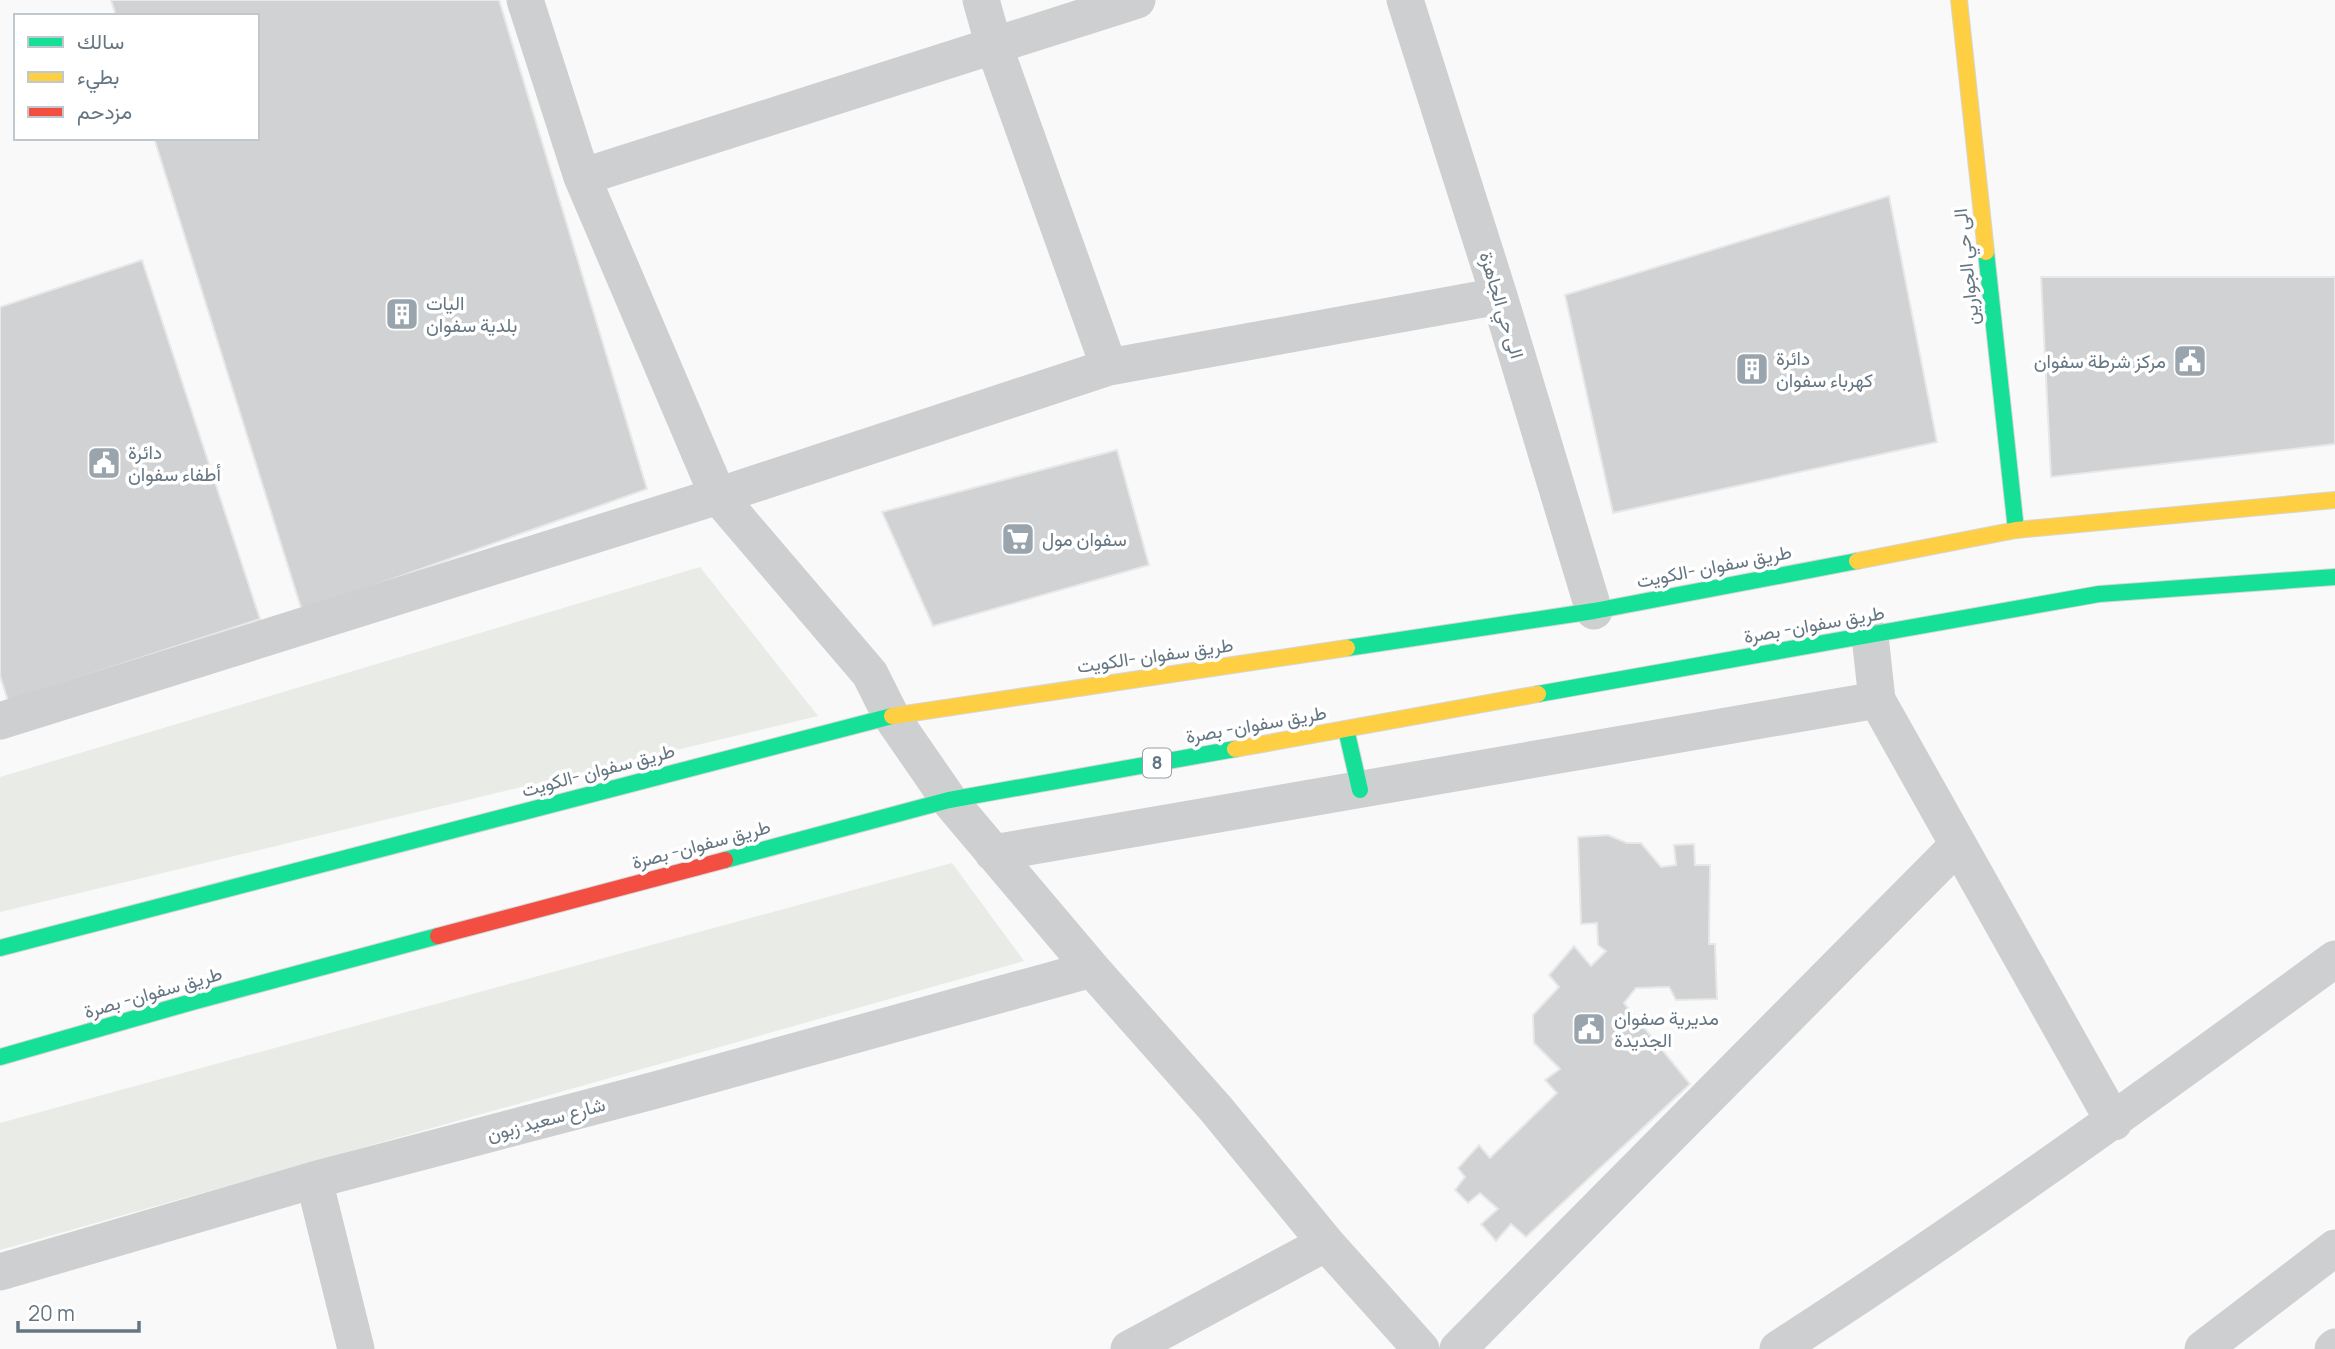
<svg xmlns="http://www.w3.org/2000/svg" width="2335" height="1349" font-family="Manrope,Vazirmatn,sans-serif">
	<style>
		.green { fill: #e8ebe6 }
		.building { fill: #d0d2d3; stroke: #e8e8e8; stroke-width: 2 }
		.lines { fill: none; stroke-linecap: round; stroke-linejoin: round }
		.fast-casing { stroke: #d5d6d7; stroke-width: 18 }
		.slow-casing { stroke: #d5d6d7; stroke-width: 18 }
		.jam-casing { stroke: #d5d6d7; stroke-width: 18 }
		.street { stroke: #cecfd0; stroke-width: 37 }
		.fast { stroke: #16e098; stroke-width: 16 }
		.slow { stroke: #ffcf43; stroke-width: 16 }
		.jam { stroke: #f24e42; stroke-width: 16 }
		.labels { text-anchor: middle; stroke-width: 7; stroke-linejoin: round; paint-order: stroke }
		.shield { fill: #fff; stroke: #939fa8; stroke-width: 2 }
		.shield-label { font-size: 18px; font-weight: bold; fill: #657683 }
		.street-label { font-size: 19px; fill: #657683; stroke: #fff }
		.poi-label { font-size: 19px; fill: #657683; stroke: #fff; text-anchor: start }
	</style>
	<rect width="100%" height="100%" fill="#f9f9f9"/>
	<path class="green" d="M700,567L818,716L0,912V777Z
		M952,863L1024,961L0,1250V1123Z"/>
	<path class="building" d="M111,0H499L647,489L302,611L154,138H257V16H116Z
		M1889,196L1937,442L1613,513L1565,295Z
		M142,260L260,619L8,701L0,676V307Z
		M2041,277H2335V444L2051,477Z
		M1117,450L1149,565L933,626L882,512Z
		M1608,835L1627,843H1641L1661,867L1676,865L1674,845L1694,844L1695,865H1710L1709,944H1715L1717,999L1676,1000L1669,987L1636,988L1624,1003L1690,1084L1526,1237L1511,1224L1496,1241L1481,1224L1498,1209L1480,1193L1468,1203L1455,1190L1465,1177L1458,1168L1479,1145L1490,1158L1557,1093L1545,1080L1560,1069L1534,1043L1533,1015L1559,987L1549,975L1574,946L1591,966L1606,951L1598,945L1597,923L1581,924L1578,837Z"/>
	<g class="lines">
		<defs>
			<path id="fast" d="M1986,252L2016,530
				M1347,648L1594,611L1857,561
				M1538,694L2099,594L2335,577
				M1346,729L1360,790
				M725,860L949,800L1235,749
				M0,948L892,716
				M0,1057L192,1002L438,936"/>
			<path id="slow" d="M1959,0L1986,252
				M1857,561L2016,530L2335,500
				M892,716L1347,648
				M1235,749L1538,694"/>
			<path id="jam" d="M438,936L725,860"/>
		</defs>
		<use href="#fast" class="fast-casing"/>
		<use href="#slow" class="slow-casing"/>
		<use href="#jam" class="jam-casing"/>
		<path class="street" d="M525,0L582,177L718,496L870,674L891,716L949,800L1092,969L1216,1109L1326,1243L1421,1349
			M981,0L994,46L1109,367
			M1405,0L1499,296L1594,611
			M582,177L1137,0
			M1870,636L1877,700L2114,1122
			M0,721L718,496L1109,367L1499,296
			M993,853L1877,700
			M314,1180L356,1349
			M0,1272L314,1180L652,1091L1092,969
			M1129,1349L1326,1243
			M1458,1349L1958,845
			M1778,1349C1969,1226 2152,1093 2335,959
			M2203,1349L2335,1248
			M2333,1349L2335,1347"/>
		<use href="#fast" class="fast"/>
		<use href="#slow" class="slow"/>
		<use href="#jam" class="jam"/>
	</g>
	<defs>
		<symbol id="building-square" viewBox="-11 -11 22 22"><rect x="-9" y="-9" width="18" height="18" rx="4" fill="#99a4ac" stroke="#fff"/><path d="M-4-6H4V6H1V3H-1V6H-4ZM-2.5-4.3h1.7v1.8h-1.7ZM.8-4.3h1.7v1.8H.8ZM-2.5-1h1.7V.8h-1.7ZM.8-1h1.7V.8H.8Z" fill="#fff"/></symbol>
		<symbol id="civic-square" viewBox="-11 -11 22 22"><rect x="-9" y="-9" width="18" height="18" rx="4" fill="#99a4ac" stroke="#fff"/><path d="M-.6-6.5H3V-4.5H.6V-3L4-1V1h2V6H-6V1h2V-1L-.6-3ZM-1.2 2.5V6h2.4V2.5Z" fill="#fff"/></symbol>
		<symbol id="supermarket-square" viewBox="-11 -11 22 22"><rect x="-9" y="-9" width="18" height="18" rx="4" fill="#99a4ac" stroke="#fff"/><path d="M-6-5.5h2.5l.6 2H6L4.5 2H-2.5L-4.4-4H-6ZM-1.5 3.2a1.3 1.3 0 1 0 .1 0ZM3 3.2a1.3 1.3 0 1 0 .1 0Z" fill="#fff"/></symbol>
	</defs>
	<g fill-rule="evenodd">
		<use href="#building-square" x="383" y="295" width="38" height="38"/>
		<use href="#civic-square" x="2171" y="342" width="38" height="38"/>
		<use href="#building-square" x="1733" y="350" width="38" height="38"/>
		<use href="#civic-square" x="85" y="444" width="38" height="38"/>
		<use href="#supermarket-square" x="999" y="520" width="38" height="38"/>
		<use href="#civic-square" x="1570" y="1010" width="38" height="38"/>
	</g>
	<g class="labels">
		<rect class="shield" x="1143" y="748.5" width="28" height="29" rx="5"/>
		<g class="shield-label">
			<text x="1157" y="769">8</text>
		</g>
		<g class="street-label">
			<text transform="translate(1966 267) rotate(-96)" y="7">الى حي الجوارين</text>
			<text transform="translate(1502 305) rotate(73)" y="7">الى حي الجاهزة</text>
			<text transform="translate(1714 566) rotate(-11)" y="7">طريق سفوان -الكويت</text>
			<text transform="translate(1814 624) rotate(-10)" y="7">طريق سفوان- بصرة</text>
			<text transform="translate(1155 655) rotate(-8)" y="7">طريق سفوان -الكويت</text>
			<text transform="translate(1256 724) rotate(-10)" y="7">طريق سفوان- بصرة</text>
			<text transform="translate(598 770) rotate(-15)" y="7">طريق سفوان -الكويت</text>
			<text transform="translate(701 844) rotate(-15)" y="7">طريق سفوان- بصرة</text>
			<text transform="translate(153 992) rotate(-16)" y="7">طريق سفوان- بصرة</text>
			<text transform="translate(546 1119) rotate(-15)" y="7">شارع سعيد زبون</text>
		</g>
		<g class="poi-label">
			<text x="426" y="310">اليات<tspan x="426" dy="22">بلدية سفوان</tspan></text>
			<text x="1776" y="365">دائرة<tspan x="1776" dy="22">كهرباء سفوان</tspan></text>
			<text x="2166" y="368" text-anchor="end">مركز شرطة سفوان</text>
			<text x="128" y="459">دائرة<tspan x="128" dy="22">أطفاء سفوان</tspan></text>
			<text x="1042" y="546">سفوان مول</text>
			<text x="1614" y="1025">مديرية صفوان<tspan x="1614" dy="22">الجديدة</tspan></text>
		</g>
	</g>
	<rect x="14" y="14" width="245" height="126" fill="#ffffff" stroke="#c1c8cd" stroke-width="2"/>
	<rect x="28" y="37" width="35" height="10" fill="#16e098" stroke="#c1c8cd" stroke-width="2"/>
	<text x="77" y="49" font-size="21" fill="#657683">سالك</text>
	<rect x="28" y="72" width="35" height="10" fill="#ffcf43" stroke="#c1c8cd" stroke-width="2"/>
	<text x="77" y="84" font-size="21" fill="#657683">بطيء</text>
	<rect x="28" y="107" width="35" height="10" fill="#f24e42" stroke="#c1c8cd" stroke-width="2"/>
	<text x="77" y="119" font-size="21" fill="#657683">مزدحم</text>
	<path d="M18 1321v10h121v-10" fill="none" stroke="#657683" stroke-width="3.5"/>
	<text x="28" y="1321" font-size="21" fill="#657683" stroke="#ffffff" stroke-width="5" paint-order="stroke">20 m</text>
</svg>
